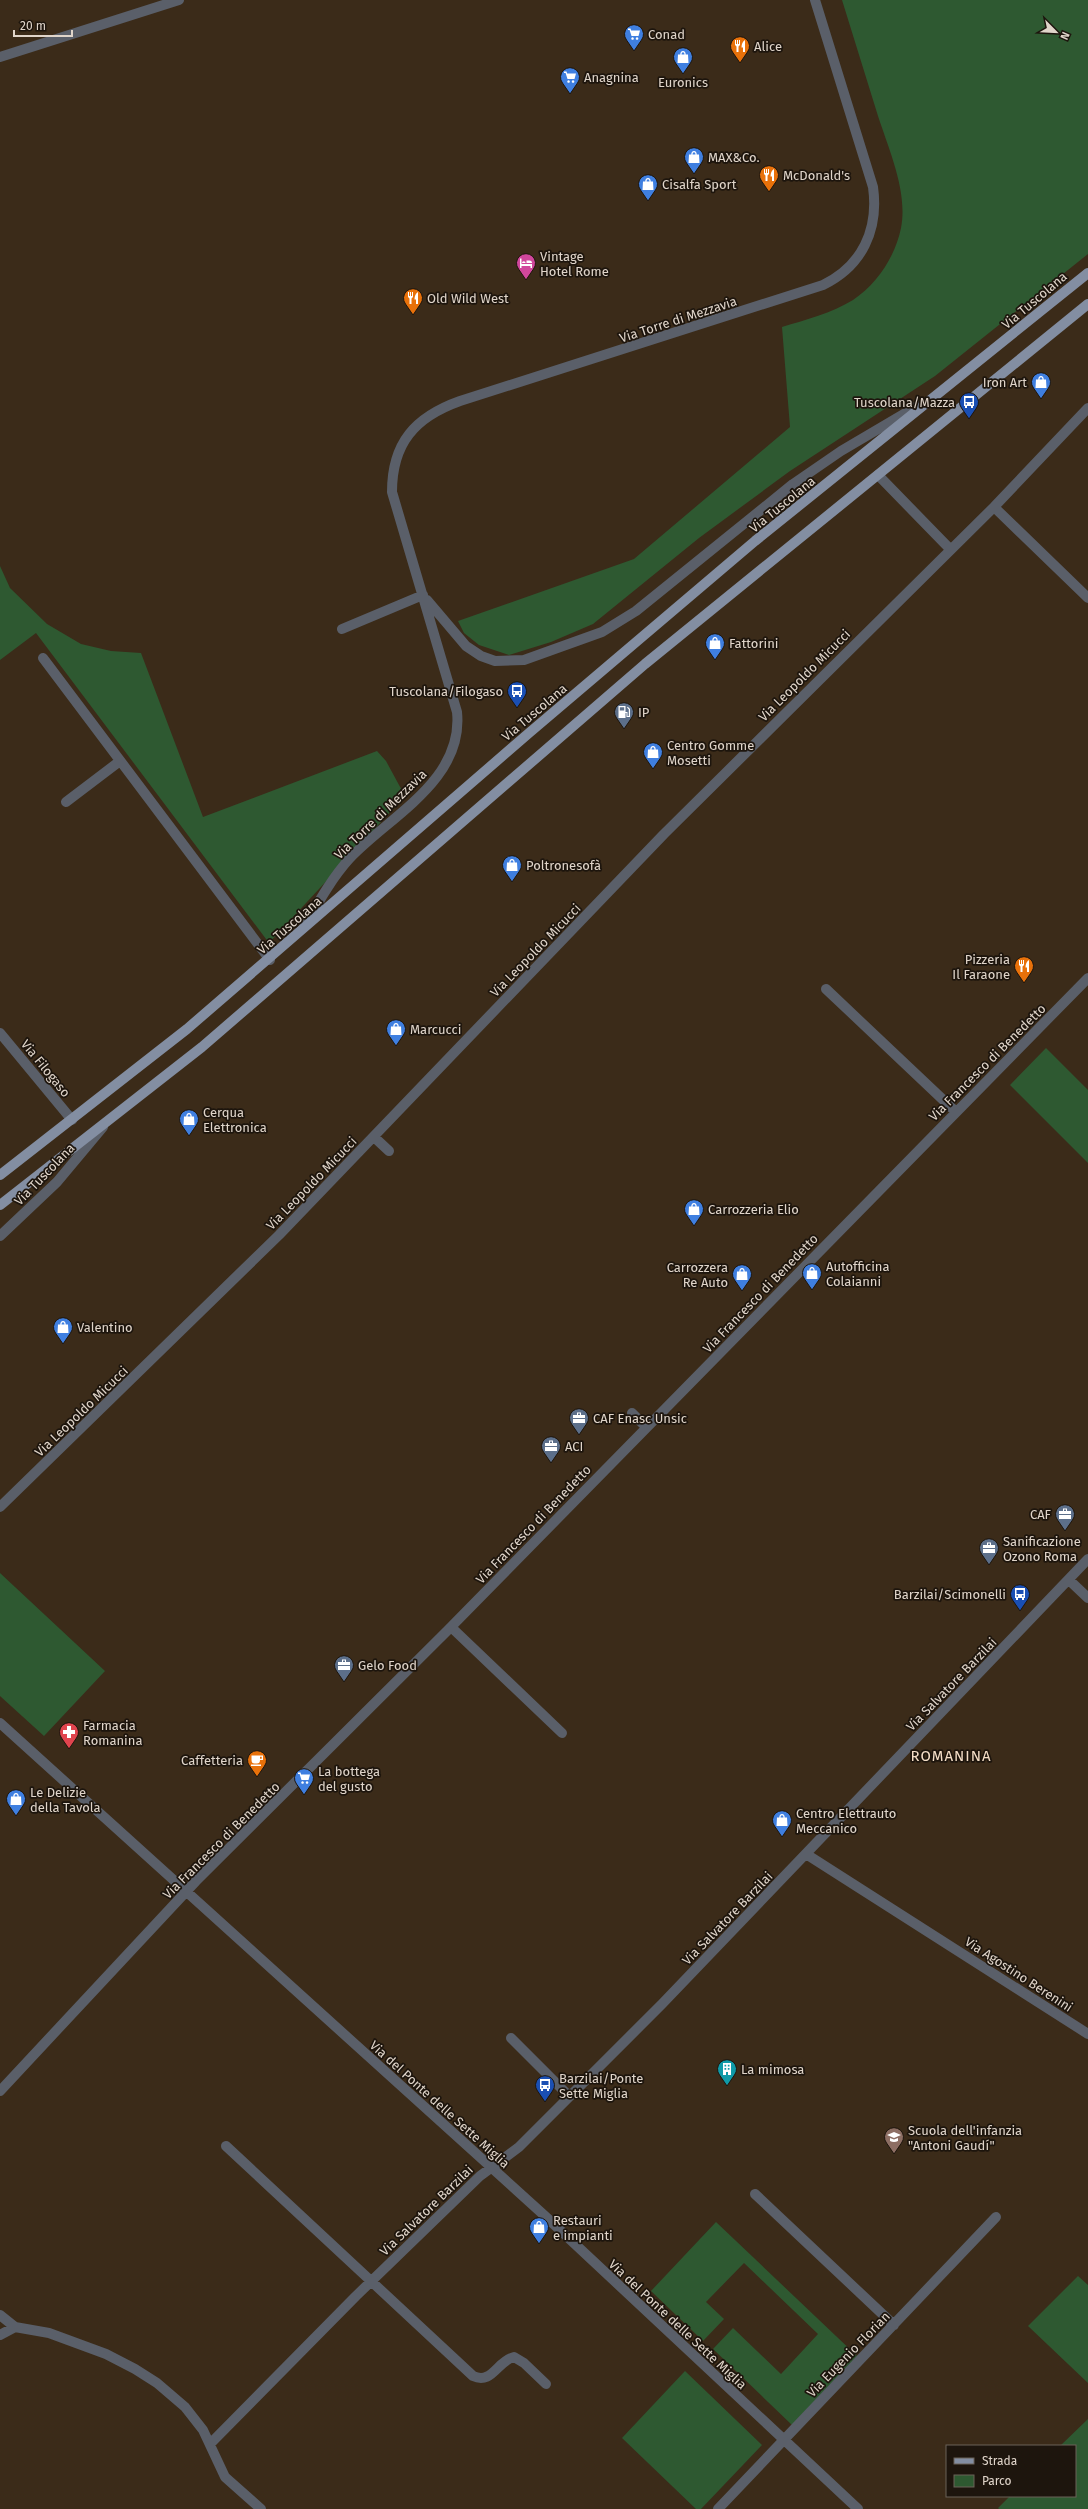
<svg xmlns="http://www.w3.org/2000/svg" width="1088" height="2509" font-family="'Fira Sans',sans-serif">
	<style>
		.green { fill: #2e5931 }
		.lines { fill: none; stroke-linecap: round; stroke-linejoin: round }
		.minor { stroke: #5a5f69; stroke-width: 10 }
		.major { stroke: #838ea2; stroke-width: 10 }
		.labels { text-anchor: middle; stroke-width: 3.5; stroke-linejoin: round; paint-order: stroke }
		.poi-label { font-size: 13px; fill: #e0d5ca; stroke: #1d150d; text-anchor: start }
		.street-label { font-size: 13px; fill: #e0d5ca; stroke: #1d150d }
		.quarter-label { font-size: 15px; letter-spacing: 1px; fill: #f4dec7; stroke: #1d150d }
	</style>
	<rect width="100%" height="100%" fill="#3b2b19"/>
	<path class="green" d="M842,0H1088V254L935,376L790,471L699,538L593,624L551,642L509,655L479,645L464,633L458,621L634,559L790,427L782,327C805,320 832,313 853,300C877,284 895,257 901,228C908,192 889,150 878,116C866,77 854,39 842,0Z
		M0,566L10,588L47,624L81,644L111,651L141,653L203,817L377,751L386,761L405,796L269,943L36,633L0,660Z
		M1046,1048L1088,1090V1163L1010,1085Z
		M0,1573L105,1671L44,1736L0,1696Z
		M716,2222L857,2356L792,2425L713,2349L733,2328L781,2374L818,2334L744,2263L706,2302L724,2319L703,2341L651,2291Z
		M1078,2276L1088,2285V2383L1028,2326Z
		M685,2371L762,2445L701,2509H696L622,2438Z
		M1088,2419V2509H999L998,2508L1010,2496H1075V2446H1060Z"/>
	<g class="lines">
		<path class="minor" d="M0,57L179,0
			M878,475L950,549
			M994,507L1088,598
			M427,600L466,646L481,656L495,661L524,660L602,632L636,611L793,484L841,451L919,405
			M342,629L423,595
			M43,658L270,960
			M66,802L120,761
			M304,927C318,903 331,879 350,858C390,816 464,780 457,712L392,492C392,443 415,417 460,401L823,285C862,266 879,230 873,187L815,0
			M826,989L956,1112
			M0,1033L72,1120
			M374,1137L389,1151
			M0,1236L57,1182L103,1127
			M632,1413L646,1427
			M0,1507L279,1235L664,834L994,507L1088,408
			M1069,1580L1088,1598
			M451,1627L562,1733
			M0,1723L545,2216L858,2509
			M806,1854L1088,2034
			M511,2038L569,2096
			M0,2091L196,1881L447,1631L1088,978
			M226,2146L473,2376C492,2385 497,2361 514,2357L524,2363L546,2384
			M755,2194L894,2325
			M0,2315L15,2327L49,2333L106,2354L135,2369L157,2383L185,2407L203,2430L225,2477L261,2509
			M0,2335L15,2327
			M210,2444L356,2296L480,2176L519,2147L662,2004L1088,1559
			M718,2509L996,2217"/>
		<path class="major" d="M0,1175L187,1029L529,733L755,541L1088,273
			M0,1205L202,1047L645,664L1088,304"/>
	</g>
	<defs>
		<symbol id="supermarket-pin" viewBox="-11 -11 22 30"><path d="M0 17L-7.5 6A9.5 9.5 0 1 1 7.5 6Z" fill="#3f7fe0" stroke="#1d150d"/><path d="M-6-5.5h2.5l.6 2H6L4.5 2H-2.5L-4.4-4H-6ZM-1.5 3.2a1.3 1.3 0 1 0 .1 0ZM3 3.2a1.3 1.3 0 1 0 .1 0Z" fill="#fff"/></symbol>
		<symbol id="restaurant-pin" viewBox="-11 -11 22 30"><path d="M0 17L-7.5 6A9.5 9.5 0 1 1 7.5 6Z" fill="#e8710a" stroke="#1d150d"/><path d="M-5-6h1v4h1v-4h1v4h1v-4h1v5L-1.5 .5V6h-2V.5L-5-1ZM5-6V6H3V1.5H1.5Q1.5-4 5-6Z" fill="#fff"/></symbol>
		<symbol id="shop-pin" viewBox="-11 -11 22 30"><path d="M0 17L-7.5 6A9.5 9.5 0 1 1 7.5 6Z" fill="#3f7fe0" stroke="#1d150d"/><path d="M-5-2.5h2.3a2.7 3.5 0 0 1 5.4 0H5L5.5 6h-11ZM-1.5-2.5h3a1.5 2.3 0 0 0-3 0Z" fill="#fff"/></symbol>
		<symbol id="hotel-pin" viewBox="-11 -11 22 30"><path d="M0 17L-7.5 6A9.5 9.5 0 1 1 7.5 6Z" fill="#d1479c" stroke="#1d150d"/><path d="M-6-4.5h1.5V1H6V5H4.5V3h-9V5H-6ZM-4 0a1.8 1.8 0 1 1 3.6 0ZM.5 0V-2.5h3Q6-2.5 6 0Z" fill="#fff"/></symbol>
		<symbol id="bus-pin" viewBox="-11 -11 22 30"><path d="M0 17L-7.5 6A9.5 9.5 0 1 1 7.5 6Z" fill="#1a4fb4" stroke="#1d150d"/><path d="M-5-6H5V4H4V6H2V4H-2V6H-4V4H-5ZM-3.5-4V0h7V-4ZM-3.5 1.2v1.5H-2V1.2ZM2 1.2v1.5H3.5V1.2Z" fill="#fff"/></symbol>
		<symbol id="fuel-pin" viewBox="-11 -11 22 30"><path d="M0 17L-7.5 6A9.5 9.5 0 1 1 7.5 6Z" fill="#5c6f8a" stroke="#1d150d"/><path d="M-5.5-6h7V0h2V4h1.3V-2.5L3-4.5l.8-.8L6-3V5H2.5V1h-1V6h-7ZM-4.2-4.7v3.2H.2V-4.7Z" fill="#fff"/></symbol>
		<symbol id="office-pin" viewBox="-11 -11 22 30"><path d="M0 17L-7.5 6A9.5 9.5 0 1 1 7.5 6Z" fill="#5c6f8a" stroke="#1d150d"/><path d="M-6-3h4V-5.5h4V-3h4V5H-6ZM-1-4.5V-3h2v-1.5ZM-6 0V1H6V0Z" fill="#fff"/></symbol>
		<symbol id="pharmacy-pin" viewBox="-11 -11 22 30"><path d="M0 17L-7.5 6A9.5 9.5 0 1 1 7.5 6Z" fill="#e0444e" stroke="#1d150d"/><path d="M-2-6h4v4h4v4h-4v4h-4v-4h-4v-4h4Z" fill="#fff"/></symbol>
		<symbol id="cafe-pin" viewBox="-11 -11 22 30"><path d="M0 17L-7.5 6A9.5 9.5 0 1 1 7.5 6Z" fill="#e8710a" stroke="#1d150d"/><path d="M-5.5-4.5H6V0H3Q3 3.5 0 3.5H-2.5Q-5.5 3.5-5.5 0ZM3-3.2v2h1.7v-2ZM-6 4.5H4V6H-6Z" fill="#fff"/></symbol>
		<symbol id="building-pin" viewBox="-11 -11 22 30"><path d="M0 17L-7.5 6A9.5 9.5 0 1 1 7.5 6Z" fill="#0f9aa8" stroke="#1d150d"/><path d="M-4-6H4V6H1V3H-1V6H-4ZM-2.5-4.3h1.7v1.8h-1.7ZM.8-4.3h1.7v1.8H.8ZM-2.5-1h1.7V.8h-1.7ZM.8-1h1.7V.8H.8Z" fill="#fff"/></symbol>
		<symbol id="school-pin" viewBox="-11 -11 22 30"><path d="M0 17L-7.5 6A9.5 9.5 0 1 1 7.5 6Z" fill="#8d6e63" stroke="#1d150d"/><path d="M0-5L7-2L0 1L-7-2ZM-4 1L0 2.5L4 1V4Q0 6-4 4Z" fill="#fff"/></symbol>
	</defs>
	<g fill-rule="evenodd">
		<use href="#supermarket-pin" x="623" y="23" width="22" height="30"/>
		<use href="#restaurant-pin" x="729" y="35" width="22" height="30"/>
		<use href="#shop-pin" x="672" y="46" width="22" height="30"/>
		<use href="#supermarket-pin" x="559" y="66" width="22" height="30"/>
		<use href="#shop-pin" x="683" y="146" width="22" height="30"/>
		<use href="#restaurant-pin" x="758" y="164" width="22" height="30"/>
		<use href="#shop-pin" x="637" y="173" width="22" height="30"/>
		<use href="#hotel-pin" x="515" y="252" width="22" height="30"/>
		<use href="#restaurant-pin" x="402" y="287" width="22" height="30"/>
		<use href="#shop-pin" x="1030" y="371" width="22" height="30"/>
		<use href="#bus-pin" x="958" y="391" width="22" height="30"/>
		<use href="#shop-pin" x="704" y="632" width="22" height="30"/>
		<use href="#bus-pin" x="506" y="680" width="22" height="30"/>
		<use href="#fuel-pin" x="613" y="701" width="22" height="30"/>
		<use href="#shop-pin" x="642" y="741" width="22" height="30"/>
		<use href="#shop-pin" x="501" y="854" width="22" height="30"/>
		<use href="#restaurant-pin" x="1013" y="955" width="22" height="30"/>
		<use href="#shop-pin" x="385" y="1018" width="22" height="30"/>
		<use href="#shop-pin" x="178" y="1108" width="22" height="30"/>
		<use href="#shop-pin" x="683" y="1198" width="22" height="30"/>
		<use href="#shop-pin" x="801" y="1262" width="22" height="30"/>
		<use href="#shop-pin" x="731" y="1263" width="22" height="30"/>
		<use href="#shop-pin" x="52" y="1316" width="22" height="30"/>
		<use href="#office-pin" x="568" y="1407" width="22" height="30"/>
		<use href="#office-pin" x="540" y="1435" width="22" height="30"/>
		<use href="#office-pin" x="1054" y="1503" width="22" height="30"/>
		<use href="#office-pin" x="978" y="1537" width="22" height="30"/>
		<use href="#bus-pin" x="1009" y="1583" width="22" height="30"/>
		<use href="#office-pin" x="333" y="1654" width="22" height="30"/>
		<use href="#pharmacy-pin" x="58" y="1721" width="22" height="30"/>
		<use href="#cafe-pin" x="246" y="1749" width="22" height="30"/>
		<use href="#supermarket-pin" x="293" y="1767" width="22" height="30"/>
		<use href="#shop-pin" x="5" y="1788" width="22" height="30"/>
		<use href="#shop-pin" x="771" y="1809" width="22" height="30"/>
		<use href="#building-pin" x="716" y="2058" width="22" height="30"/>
		<use href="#bus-pin" x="534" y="2074" width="22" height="30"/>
		<use href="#school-pin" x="883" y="2126" width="22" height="30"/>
		<use href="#shop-pin" x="528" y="2216" width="22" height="30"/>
	</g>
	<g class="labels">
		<g class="poi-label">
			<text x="648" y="39">Conad</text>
			<text x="754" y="51">Alice</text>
			<text x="584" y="82">Anagnina</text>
			<text x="683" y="87" text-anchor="middle">Euronics</text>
			<text x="708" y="162">MAX&amp;Co.</text>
			<text x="783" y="180">McDonald's</text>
			<text x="662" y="189">Cisalfa Sport</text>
			<text x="540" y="261">Vintage<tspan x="540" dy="15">Hotel Rome</tspan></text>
			<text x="427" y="303">Old Wild West</text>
			<text x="1027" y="387" text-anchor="end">Iron Art</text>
			<text x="955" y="407" text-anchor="end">Tuscolana/Mazza</text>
			<text x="729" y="648">Fattorini</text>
			<text x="503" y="696" text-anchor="end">Tuscolana/Filogaso</text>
			<text x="638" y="717">IP</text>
			<text x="667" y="750">Centro Gomme<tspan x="667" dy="15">Mosetti</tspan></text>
			<text x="526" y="870">Poltronesofà</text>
			<text x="1010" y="964" text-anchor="end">Pizzeria<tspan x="1010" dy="15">Il Faraone</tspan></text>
			<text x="410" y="1034">Marcucci</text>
			<text x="203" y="1117">Cerqua<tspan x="203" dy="15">Elettronica</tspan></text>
			<text x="708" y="1214">Carrozzeria Elio</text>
			<text x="826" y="1271">Autofficina<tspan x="826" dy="15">Colaianni</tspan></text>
			<text x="728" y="1272" text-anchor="end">Carrozzera<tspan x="728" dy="15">Re Auto</tspan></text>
			<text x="77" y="1332">Valentino</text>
			<text x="593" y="1423">CAF Enasc Unsic</text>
			<text x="565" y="1451">ACI</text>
			<text x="1051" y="1519" text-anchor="end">CAF</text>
			<text x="1003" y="1546">Sanificazione<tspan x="1003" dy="15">Ozono Roma</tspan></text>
			<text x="1006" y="1599" text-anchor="end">Barzilai/Scimonelli</text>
			<text x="358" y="1670">Gelo Food</text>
			<text x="83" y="1730">Farmacia<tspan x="83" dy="15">Romanina</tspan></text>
			<text x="243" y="1765" text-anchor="end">Caffetteria</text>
			<text x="318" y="1776">La bottega<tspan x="318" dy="15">del gusto</tspan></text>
			<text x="30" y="1797">Le Delizie<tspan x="30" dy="15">della Tavola</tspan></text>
			<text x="796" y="1818">Centro Elettrauto<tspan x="796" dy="15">Meccanico</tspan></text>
			<text x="741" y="2074">La mimosa</text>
			<text x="559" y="2083">Barzilai/Ponte<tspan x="559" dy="15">Sette Miglia</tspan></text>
			<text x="908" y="2135">Scuola dell'infanzia<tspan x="908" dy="15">"Antoni Gaudí"</tspan></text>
			<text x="553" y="2225">Restauri<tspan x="553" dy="15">e impianti</tspan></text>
		</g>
		<g class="street-label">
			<text transform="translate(1034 300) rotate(-40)" y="5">Via Tuscolana</text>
			<text transform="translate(678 319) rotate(-18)" y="5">Via Torre di Mezzavia</text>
			<text transform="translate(782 504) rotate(-39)" y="5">Via Tuscolana</text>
			<text transform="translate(804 675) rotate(-45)" y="5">Via Leopoldo Micucci</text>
			<text transform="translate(534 712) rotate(-40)" y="5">Via Tuscolana</text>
			<text transform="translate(380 814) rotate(-44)" y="5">Via Torre di Mezzavia</text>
			<text transform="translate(289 925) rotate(-41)" y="5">Via Tuscolana</text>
			<text transform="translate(535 950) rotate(-46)" y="5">Via Leopoldo Micucci</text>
			<text transform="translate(987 1062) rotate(-45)" y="5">Via Francesco di Benedetto</text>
			<text transform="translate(46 1068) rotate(51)" y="5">Via Filogaso</text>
			<text transform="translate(44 1174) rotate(-46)" y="5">Via Tuscolana</text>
			<text transform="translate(311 1183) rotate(-46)" y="5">Via Leopoldo Micucci</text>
			<text transform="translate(760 1293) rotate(-46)" y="5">Via Francesco di Benedetto</text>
			<text transform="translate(81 1411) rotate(-44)" y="5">Via Leopoldo Micucci</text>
			<text transform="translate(533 1524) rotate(-46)" y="5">Via Francesco di Benedetto</text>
			<text transform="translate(951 1684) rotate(-46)" y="5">Via Salvatore Barzilai</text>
			<text transform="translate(221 1840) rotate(-45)" y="5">Via Francesco di Benedetto</text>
			<text transform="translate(727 1918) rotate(-46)" y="5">Via Salvatore Barzilai</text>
			<text transform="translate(1019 1974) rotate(33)" y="5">Via Agostino Berenini</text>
			<text transform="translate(440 2104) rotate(42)" y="5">Via del Ponte delle Sette Miglia</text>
			<text transform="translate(426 2210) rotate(-44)" y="5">Via Salvatore Barzilai</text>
			<text transform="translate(678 2324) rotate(43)" y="5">Via del Ponte delle Sette Miglia</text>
			<text transform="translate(848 2354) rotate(-46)" y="5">Via Eugenio Florian</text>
		</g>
		<g class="quarter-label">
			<text x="951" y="1761">ROMANINA</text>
		</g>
	</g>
	<rect x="946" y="2445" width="130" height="52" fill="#1d150d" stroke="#6b6259"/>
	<rect x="954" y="2458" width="20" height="6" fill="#838ea2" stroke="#6b6259"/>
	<text x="982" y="2465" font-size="12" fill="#e0d5ca">Strada</text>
	<rect x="954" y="2475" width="20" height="12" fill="#2e5931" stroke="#6b6259"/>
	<text x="982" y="2485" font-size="12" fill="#e0d5ca">Parco</text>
	<g transform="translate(1056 32) rotate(114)" stroke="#1d150d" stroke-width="3" paint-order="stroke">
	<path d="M0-3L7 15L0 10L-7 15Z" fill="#e0d5ca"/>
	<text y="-6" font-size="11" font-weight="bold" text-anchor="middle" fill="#e0d5ca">N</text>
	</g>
	<path d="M14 30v6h58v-6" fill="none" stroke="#e0d5ca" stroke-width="2"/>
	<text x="20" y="30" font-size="12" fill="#e0d5ca" stroke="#1d150d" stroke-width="3" paint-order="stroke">20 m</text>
</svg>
